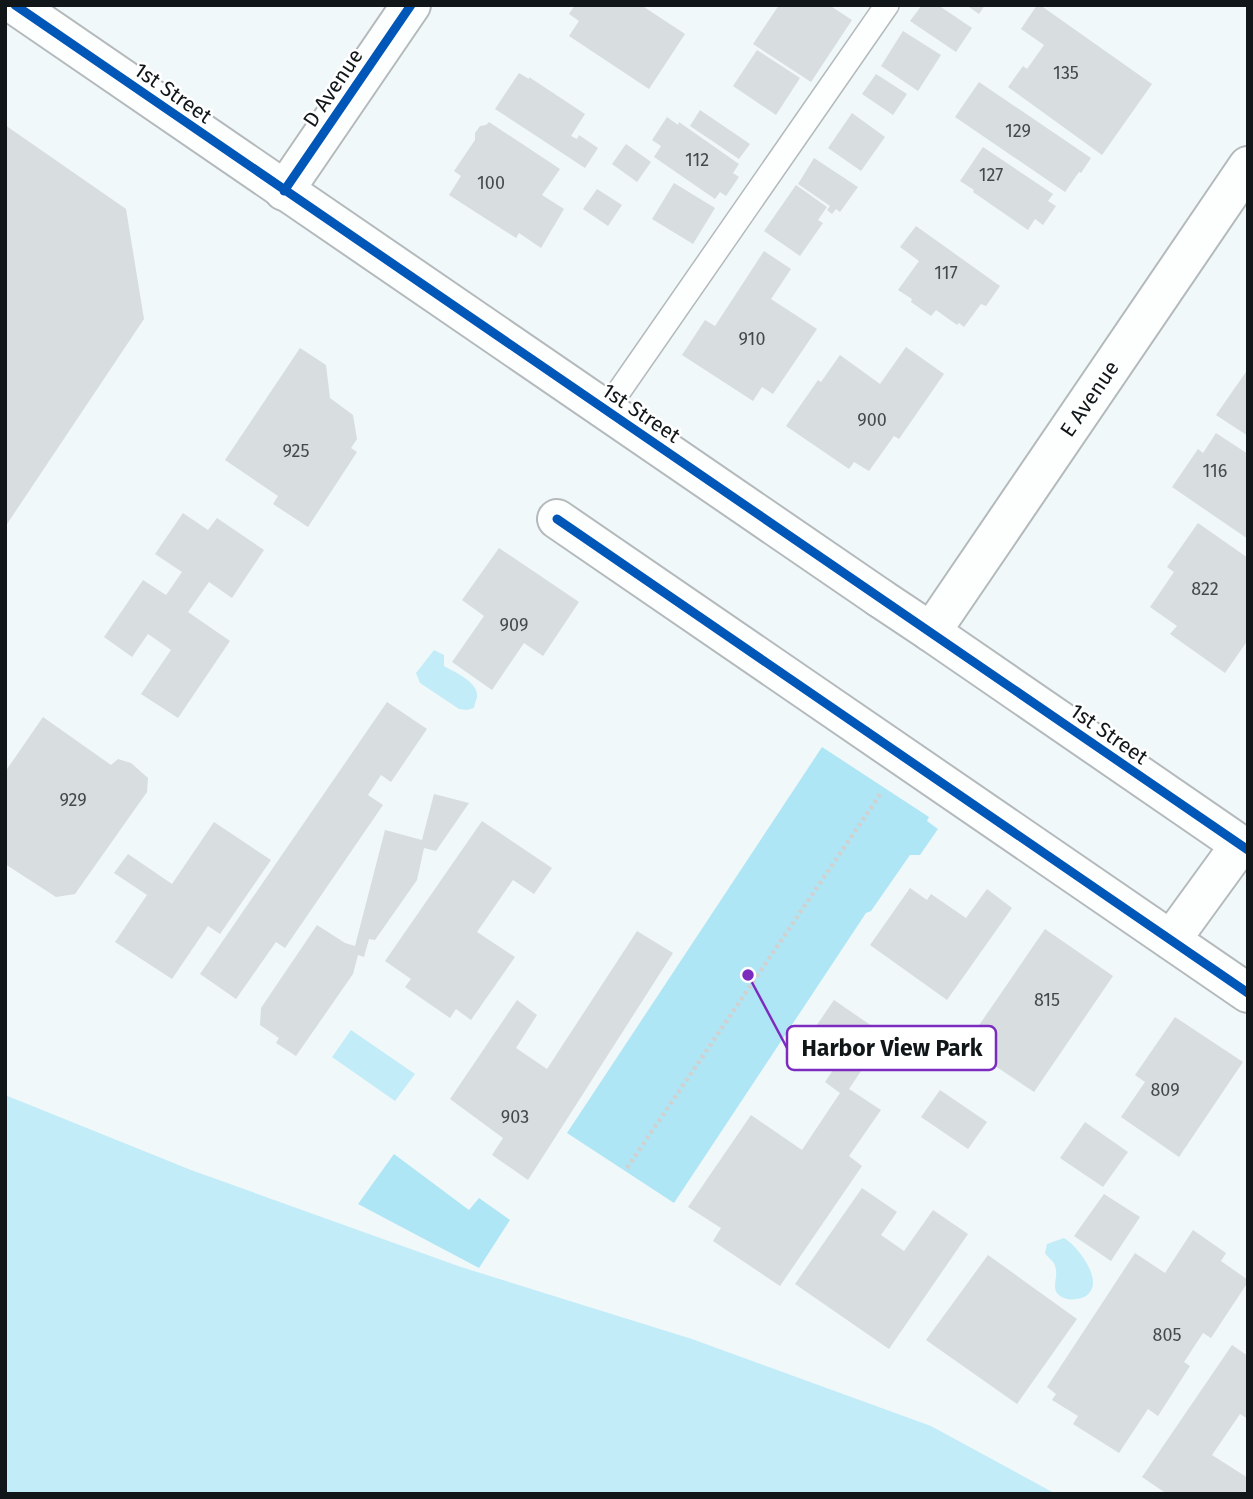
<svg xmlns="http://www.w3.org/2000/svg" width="1253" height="1499" font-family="'Fira Sans',sans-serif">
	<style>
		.green { fill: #afe6f6 }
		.water { fill: #c3ecf9 }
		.building { fill: #d8dddf }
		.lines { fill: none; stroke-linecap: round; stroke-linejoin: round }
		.service-casing { stroke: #b4babc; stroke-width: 26 }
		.minor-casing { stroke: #b4babc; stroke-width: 42 }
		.tertiary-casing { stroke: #b4babc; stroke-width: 42 }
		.secondary-casing { stroke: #b4babc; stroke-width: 42 }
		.path { stroke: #d0d2d2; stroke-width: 4.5; stroke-dasharray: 3.5 3.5; stroke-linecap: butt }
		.service { stroke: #fdfefe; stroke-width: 23 }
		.minor { stroke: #fdfefe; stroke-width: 38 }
		.tertiary { stroke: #fdfefe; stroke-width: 38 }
		.secondary { stroke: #fdfefe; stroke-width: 38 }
		.cycleway-casing { stroke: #fff; stroke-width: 13 }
		.cycleway { stroke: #0057b8; stroke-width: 9 }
		.labels { text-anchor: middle; stroke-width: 5; stroke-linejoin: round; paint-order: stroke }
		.number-label { font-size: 18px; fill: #444a4c }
		.street-label { font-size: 21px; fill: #111719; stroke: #fff }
		.leader { fill: none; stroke: #7b2cbf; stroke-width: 2.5 }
		.callout-dot { fill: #7b2cbf; stroke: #fff; stroke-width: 2.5 }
		.callout { fill: #fff; stroke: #7b2cbf; stroke-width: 2.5 }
		.callout-label { font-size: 23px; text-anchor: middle; font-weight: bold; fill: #111719 }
	</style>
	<rect width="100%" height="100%" fill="#f1f8fa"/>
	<path class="green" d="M822,747L929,817L927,821L938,829L920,855H910L871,911L866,913L674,1203L567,1133Z
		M394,1154L469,1210L479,1198L510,1220L479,1268L358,1204Z"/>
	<path class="water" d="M434,650L444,655V666C454,672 479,682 477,697C477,698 474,706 474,708L467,710L459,709L420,683L416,673Z
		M351,1030L415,1074L395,1101L332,1057Z
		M5,1095L191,1170L461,1267L692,1339L931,1426L1056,1494H5Z
		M1064,1238C1078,1246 1108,1285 1084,1297C1080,1299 1072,1300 1067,1299C1046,1293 1060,1279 1055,1266C1054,1261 1048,1258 1045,1253L1047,1244Z"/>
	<path class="building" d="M575,5H641L685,34L649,89L569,36L579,21L569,14Z
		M779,5H829L852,20L811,82L753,44Z
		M922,5H938L972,28L956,52L910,21Z
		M966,5H985L979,14Z
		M1037,5H1040L1152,84L1102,155L1008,87L1023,66L1027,69L1044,45L1021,29Z
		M903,31L941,55L918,91L881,66Z
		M757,50L800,78L776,115L733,86Z
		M519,73L529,79V77L585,114L571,136L577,139L579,135L598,148L585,168L495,109Z
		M876,74L907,94L893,115L862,94Z
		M979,82L1091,158L1081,173L1079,172L1065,192L955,117Z
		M700,110L750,144L739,159L690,126Z
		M852,113L885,137L861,171L828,148Z
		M667,117L678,125L679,122L739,164L733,173L739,177L726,196L720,192L715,199L654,157L661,146L652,140Z
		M489,122L560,169L542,195L564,209L541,248L519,233L516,238L449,195L461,176L454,171L475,140V133L480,126L486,125Z
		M5,125L126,209L144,319L5,527Z
		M626,144L651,162L637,182L612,164Z
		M983,147L1053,194L1048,201L1056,206L1043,225L1035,219L1028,230L973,192L974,190L960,181Z
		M814,158L858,187L840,212L836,209L832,214L827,210L830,206L798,184Z
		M674,183L715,208L693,244L652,219Z
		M796,185L827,207L818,220L823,223L800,256L764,231Z
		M597,189L622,205L608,226L583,209Z
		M916,226L1000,286L986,306L981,304L964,327L959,323L957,325L936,310L931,316L911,302L912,299L898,290L919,261L900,247Z
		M764,251L791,269L771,299L817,329L773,394L762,387L753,401L682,355L705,320L715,326Z
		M906,347L944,374L899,439L894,436L869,471L854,462L849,469L786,426L818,380L821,382L840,355L880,384Z
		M300,348L326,365L330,398L353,415L357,439L351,448L357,452L308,527L273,504L278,496L225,460Z
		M1248,369V436L1216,415Z
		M1216,433L1248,454V539L1172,487L1198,449L1203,453Z
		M183,513L208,530L217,518L264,550L232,598L209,582L188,612L230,641L178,718L141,694L171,650L148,634L132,657L104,637L143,580L166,595L182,572L155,554Z
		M1198,523L1248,558V640L1225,673L1170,634L1177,626L1150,607L1174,572L1167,567Z
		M499,548L579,602L543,656L524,643L492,690L452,662L484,616L462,600Z
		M387,702L427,729L391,782L381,775L368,795L383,805L285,948L276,942L236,999L200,974Z
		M43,717L111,765L118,759L131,763L148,778L147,792L75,894L56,897L5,864V772Z
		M434,794L469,803L436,851L424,848L417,880L375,940L369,939L364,957L358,955L353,974L296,1056L276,1043L279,1038L260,1025L261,1008L317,925L345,943L355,946L385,830L422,840Z
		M482,821L552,868L534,894L513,880L477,932L515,957L471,1020L456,1009L450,1018L405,987L411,979L385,961Z
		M214,822L271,860L220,934L208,926L172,979L115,942L147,895L114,873L128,854L172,884Z
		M910,888L927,900L931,894L966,918L987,889L1012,908L947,1000L870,945Z
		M1045,929L1113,976L1034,1092L983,1058L991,1046L973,1034Z
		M637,931L673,953L528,1180L492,1155L503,1138L450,1099L517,1000L537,1015L516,1048L547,1069Z
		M834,1000L885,1035L849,1089L881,1110L849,1156L862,1166L780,1286L713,1241L721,1228L688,1207L751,1115L802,1150L840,1093L825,1082L833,1070L801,1048Z
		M1175,1017L1243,1062L1179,1157L1121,1117L1145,1082L1135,1075Z
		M940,1090L987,1122L968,1149L921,1117Z
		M1085,1122L1128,1152L1103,1187L1060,1158Z
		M862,1188L897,1212L881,1235L904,1251L933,1210L968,1234L889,1349L795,1284Z
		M1104,1194L1140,1217L1111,1261L1074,1236Z
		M1193,1230L1226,1253L1221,1261L1248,1280V1282L1211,1338L1203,1333L1184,1362L1190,1366L1158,1416L1148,1409L1119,1453L1073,1424L1078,1416L1052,1400L1056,1394L1047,1387L1135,1253L1165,1273Z
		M988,1255L1077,1319L1017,1404L926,1340Z
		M1232,1345L1248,1356V1419L1240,1414L1212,1455L1248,1478V1494H1167L1142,1477Z"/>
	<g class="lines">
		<defs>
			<path id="service" d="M606,410L887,5"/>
			<g id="minor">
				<path d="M557,519L1248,993"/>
				<path id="s1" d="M931,632L1248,166"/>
				<path d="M1171,940L1240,845"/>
			</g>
			<path id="tertiary" d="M284,191L411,5
				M880,598L931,632"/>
			<path id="secondary" d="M15,5L880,598
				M931,632L1248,850"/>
		</defs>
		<use href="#service" class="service-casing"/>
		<use href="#minor" class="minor-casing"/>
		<use href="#tertiary" class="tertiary-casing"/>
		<use href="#secondary" class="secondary-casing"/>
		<path class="path" d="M627,1168L881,793"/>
		<use href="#service" class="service"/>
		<use href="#minor" class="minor"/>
		<use href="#tertiary" class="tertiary"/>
		<use href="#secondary" class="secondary"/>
		<defs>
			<path id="cycleway" d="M15,5L1248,850
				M284,191L411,5
				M557,519L1248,993"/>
		</defs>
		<use href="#cycleway" class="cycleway-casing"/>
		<use href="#cycleway" class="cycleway"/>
	</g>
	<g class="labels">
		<g class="number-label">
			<text x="1066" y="79">135</text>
			<text x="1018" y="137">129</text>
			<text x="697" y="166">112</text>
			<text x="991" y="181">127</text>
			<text x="491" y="189">100</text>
			<text x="946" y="279">117</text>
			<text x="752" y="345">910</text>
			<text x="872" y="426">900</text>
			<text x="296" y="457">925</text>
			<text x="1215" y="477">116</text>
			<text x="1205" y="595">822</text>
			<text x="514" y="631">909</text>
			<text x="73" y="806">929</text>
			<text x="1047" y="1006">815</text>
			<text x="1165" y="1096">809</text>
			<text x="515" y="1123">903</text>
			<text x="1167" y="1341">805</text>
		</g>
		<g class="street-label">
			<text transform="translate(333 88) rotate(-56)" y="7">D Avenue</text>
			<text transform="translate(173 93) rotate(35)" y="7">1st Street</text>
			<text dy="7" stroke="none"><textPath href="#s1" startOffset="282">E Avenue</textPath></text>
			<text transform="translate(641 413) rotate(34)" y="7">1st Street</text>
			<text transform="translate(1109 734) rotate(35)" y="7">1st Street</text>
		</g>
	</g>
	<path class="leader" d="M748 975L787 1048"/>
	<circle class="callout-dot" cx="748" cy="975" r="7"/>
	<rect class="callout" x="787" y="1026" width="209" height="44" rx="7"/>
	<g class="callout-label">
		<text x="892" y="1056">Harbor View Park</text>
	</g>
	<rect width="1253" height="1499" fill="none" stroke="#111719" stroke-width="14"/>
</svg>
